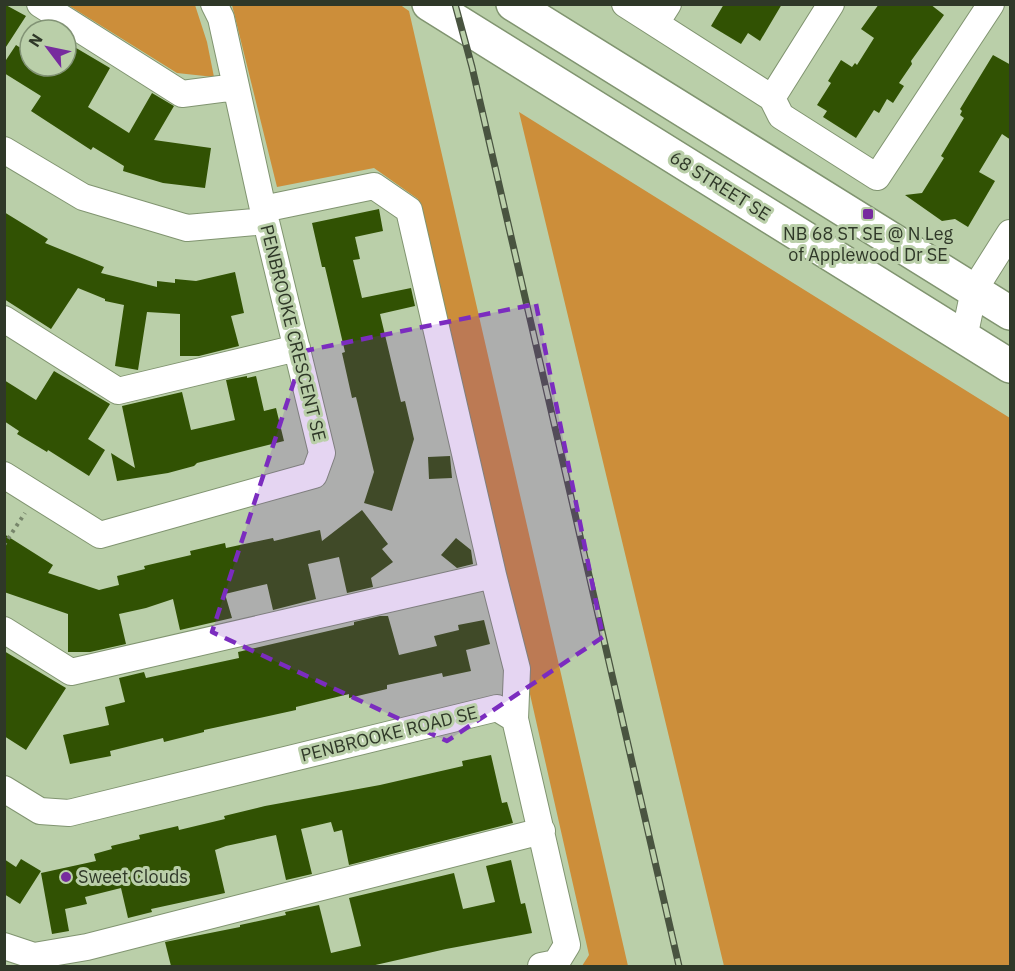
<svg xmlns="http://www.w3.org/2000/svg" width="1015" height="971" font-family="'IBM Plex Sans',sans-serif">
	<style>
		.green { fill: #cc8e3a }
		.building { fill: #315203 }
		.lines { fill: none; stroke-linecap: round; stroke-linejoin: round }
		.minor-casing { stroke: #809470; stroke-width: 28 }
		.major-casing { stroke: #809470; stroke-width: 36 }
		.path { stroke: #77866b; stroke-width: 4; stroke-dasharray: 3 4.5; stroke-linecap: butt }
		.minor { stroke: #fff; stroke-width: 26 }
		.major { stroke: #fff; stroke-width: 33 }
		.rail-casing { stroke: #495440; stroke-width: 7 }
		.rail { stroke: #bacfa9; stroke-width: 4.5; stroke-dasharray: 14; stroke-linecap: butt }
		.marked { fill: #7b2cbf; fill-opacity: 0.2; stroke: #7b2cbf; stroke-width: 4.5; stroke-dasharray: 12 8; stroke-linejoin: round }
		.poi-dot { fill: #772c9e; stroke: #bacfa9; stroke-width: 2 }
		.labels { text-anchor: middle; stroke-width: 6; stroke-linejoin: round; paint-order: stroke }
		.street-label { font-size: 18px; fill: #2f3828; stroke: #bacfa9 }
		.poi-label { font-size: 18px; fill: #2f3828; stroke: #bacfa9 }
	</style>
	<rect width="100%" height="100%" fill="#bacfa9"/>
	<path class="green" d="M399,4L409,11L628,966H582L589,955L418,199L374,168L277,187L232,5Z
		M68,5H195L207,42L214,77L177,73Z
		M519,112L1010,418V966H724Z"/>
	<path class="building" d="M4,4L26,16L4,50Z
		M724,4H782L760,41L748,33L741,44L711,26Z
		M879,4H930L944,15L911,61L912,64L899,83L904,86L893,103L887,99L879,113L874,110L856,138L823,117L827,111L817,105L831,83L828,81L841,60L852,67L855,63L857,65L874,38L861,29Z
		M66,42L110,68L88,107L129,133L152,93L174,106L154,140L211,148L205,188L163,183L123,171L124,166L93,147L91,150L31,111L41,96L4,73V63L16,45L30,54V66H66Z
		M993,55L1011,65V140L1002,134L979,172L995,181L968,227L955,219L942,221L905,195L922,193L944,158L941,156L964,118L960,115L962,111L960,109Z
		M379,209L383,231L355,237L360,259L353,260L362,298L411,288L415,306L380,314L401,402L405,401L414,439L392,511L364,503L374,472L356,397L352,398L342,353L345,352L325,267H322L312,223Z
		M4,212L48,239L45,243L104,267L101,273L157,287V281L175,283V279L196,281L235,272L244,313L231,316L239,346L199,356H180V314L147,312L138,370L115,366L124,305L105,301V299L78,288L51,329L4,299Z
		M54,371L110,404L88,439L105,450L89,476L48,450L47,452L17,434L19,431L4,421V380L36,400Z
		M247,376V378L256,376L264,411L276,408L284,441L197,463L194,466L168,473L117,481L111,453L135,468L122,406L182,392L191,430L235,420L226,380Z
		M450,456L452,478L429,479L428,457Z
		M362,510L388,544L382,549L393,562L371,578L373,587L347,593L339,557L308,564L316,599L273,610L267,584L225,594L232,618L180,630L173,599L146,608L119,614L126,644L90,652H68V614L4,592V534L53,565L48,573L99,590L119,585L117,576L145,569L144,566L191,555L190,551L225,543L226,548L273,538L274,541L320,530L322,541Z
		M456,538L471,550L473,564L457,568L441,555Z
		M380,616H388L399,655L437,646L434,636L459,630L458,625L484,620L490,644L466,650L471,671L443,677L442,673L387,685V689L349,698V694L296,707V710L204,730V732L164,742L163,738L110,751L111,756L70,764L63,735L109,725L105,707L125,702L119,678L144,672L146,678L239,658L238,652L354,625V622Z
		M4,651L66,688L26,750L4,736Z
		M491,755L502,803L507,802L513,823L349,865L342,830L334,832L331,822L301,829L312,874L286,880L276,835L226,846L215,850L225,893L151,909L152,912L128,918L121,888L85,897L87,904L65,909L69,931L52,934L41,873L96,861L94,854L112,849L111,846L140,839L139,835L178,826L179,830L225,819L224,816L265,806L380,785L463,766L462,761Z
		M4,859L16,867L21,859L41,871L20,904L4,894Z
		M511,860L521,904L525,903L532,933L446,949L371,966H171L165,942L240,927V925L286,915L285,912L319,905L331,953L361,946L349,898L454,873L463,909L495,902L486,866Z"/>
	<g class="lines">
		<defs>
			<path id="minor" d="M40,4L182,94L236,87
				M625,4L772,98L831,4
				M656,23L668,4
				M772,98L781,116L877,177L991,4
				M4,150L83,197L187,228L266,221
				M263,209L374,186L409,210L493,575L517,669L515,719
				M4,319L118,391L297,348
				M964,338L974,290L1010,233
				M4,475L100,535L314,475L322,453L263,209L221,18L214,4
				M4,630L71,672L493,575
				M4,789L40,811L69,813L497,708L515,719L567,945L556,963L541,966
				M4,946L34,956L87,947L542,831"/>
			<path id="major" d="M429,4L1010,366
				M513,4L1010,313"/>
		</defs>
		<use href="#minor" class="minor-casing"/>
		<use href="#major" class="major-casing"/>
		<path class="path" d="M4,545L25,513"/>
		<use href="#minor" class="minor"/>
		<use href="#major" class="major"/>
		<defs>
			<path id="rail" d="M455,4L472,67L679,966"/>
		</defs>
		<use href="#rail" class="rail-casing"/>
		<use href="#rail" class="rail"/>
	</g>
	<path class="marked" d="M536,304L603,637L447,741L212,632L304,351Z"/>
	<g class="poi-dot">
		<rect x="862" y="208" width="12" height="12" rx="3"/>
		<circle cx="66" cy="877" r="6"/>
	</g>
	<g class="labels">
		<g class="street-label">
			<text transform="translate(720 186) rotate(32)" y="6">68 STREET SE</text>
			<text transform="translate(293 333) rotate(76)" y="6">PENBROOKE CRESCENT SE</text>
			<text transform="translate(389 734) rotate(-14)" y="6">PENBROOKE ROAD SE</text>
		</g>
		<g class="poi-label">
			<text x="868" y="240">NB 68 ST SE @ N Leg<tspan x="868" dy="21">of Applewood Dr SE</tspan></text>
			<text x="78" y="883" text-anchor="start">Sweet Clouds</text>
		</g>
	</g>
	<rect width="1015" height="971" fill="none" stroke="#2f3828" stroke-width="12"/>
	<g transform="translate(48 48) rotate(302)"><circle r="28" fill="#bacfa9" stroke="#829375" stroke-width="1.5"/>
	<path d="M0-4.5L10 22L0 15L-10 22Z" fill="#772c9e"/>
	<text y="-9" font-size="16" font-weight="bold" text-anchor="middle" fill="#2f3828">N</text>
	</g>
</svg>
